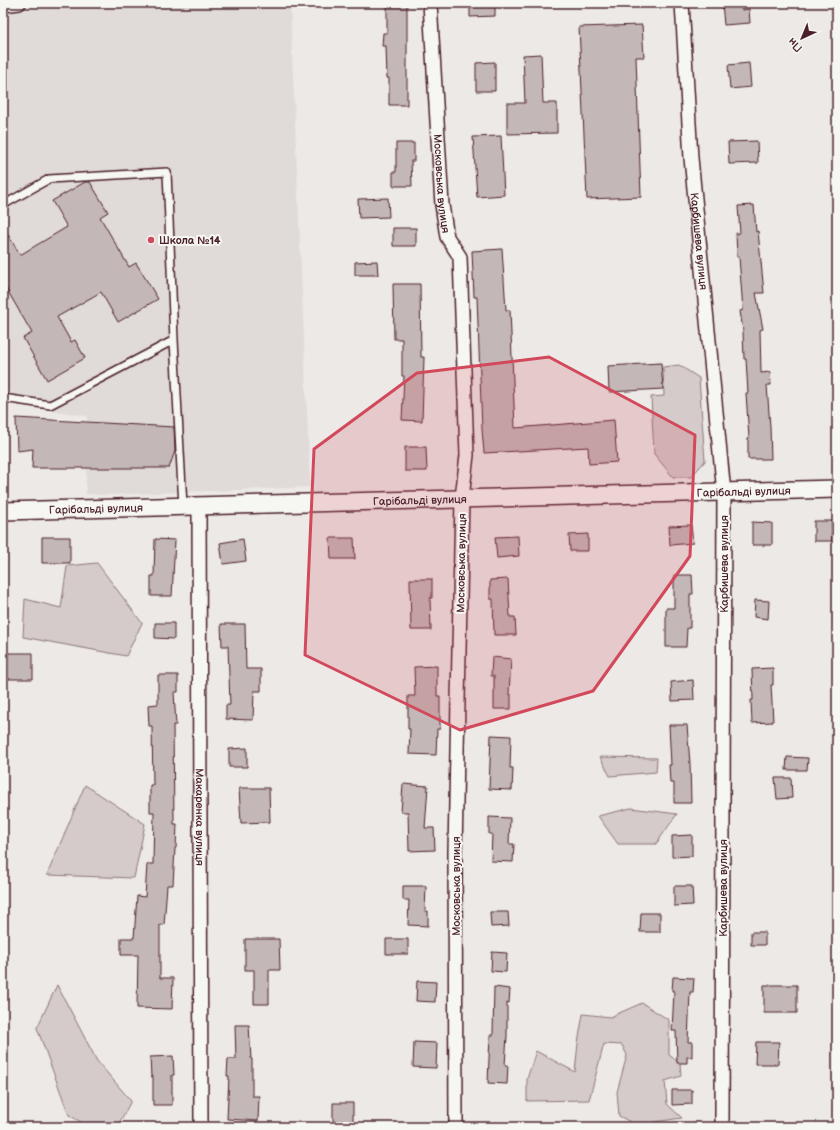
<svg xmlns="http://www.w3.org/2000/svg" width="840" height="1130" font-family="'Balsamiq Sans',sans-serif">
	<style>
		.built { fill: #e0dad8 }
		.green { fill: #d4cbca; stroke: #8f757a }
		.building { fill: #c4b7b7; stroke: #4a1f2b }
		.lines { fill: none; stroke-linecap: round; stroke-linejoin: round }
		.service-casing { stroke: #4a1f2b; stroke-width: 10 }
		.minor-casing { stroke: #4a1f2b; stroke-width: 16 }
		.tertiary-casing { stroke: #4a1f2b; stroke-width: 20 }
		.service { stroke: #f6f6f2; stroke-width: 7 }
		.minor { stroke: #f6f6f2; stroke-width: 13 }
		.tertiary { stroke: #f6f6f2; stroke-width: 17 }
		.marked { fill: #d1495b; fill-opacity: 0.2; stroke: #d1495b; stroke-width: 3; stroke-linejoin: round }
		.poi-dot { fill: #d1495b; stroke: #f6f6f2; stroke-width: 1.5 }
		.labels { text-anchor: middle; stroke-width: 4; stroke-linejoin: round; paint-order: stroke }
		.street-label { font-size: 11px; fill: #4a1f2b; stroke: #f6f6f2 }
		.poi-label { font-size: 11px; font-weight: bold; fill: #4a1f2b; stroke: #f6f6f2; text-anchor: start }
	</style>
	<rect width="100%" height="100%" fill="#ece9e6"/>
	<filter id="ink" filterUnits="userSpaceOnUse"><feTurbulence type="fractalNoise" baseFrequency=".025" numOctaves="2"/><feDisplacementMap in="SourceGraphic" scale="8" xChannelSelector="R" yChannelSelector="G"/><feConvolveMatrix kernelMatrix="1 2 1 2 8 2 1 2 1" color-interpolation-filters="sRGB"/></filter>
	<g filter="url(#ink)">
		<path class="built" d="M101,3H290L310,487L105,495L86,494L87,416L3,402V12Z"/>
		<path class="green" d="M679,365L699,378L705,461L691,477H673L654,454L651,397L664,396L663,367Z
			M97,563L142,623L126,656L23,637L25,599L61,608L67,566Z
			M600,757L657,758L656,772L610,776Z
			M85,785L145,824L134,878L47,875Z
			M631,808L677,814L656,844H618L598,816Z
			M57,985L97,1061L131,1101L117,1127H89L69,1115L37,1028Z
			M642,1003L669,1020V1055L680,1063L681,1076L665,1081L667,1104L682,1118L654,1122V1127H638L636,1125L619,1116L617,1092L627,1055L622,1045L604,1044L589,1100L527,1101V1079L536,1051L575,1072L578,1043L583,1014L610,1017Z"/>
		<path class="building" d="M387,3H407V105H389V78H387L386,46H382L383,33H387Z
			M470,3H495V16L470,17Z
			M722,3H741L742,10L749,9L750,23L724,25Z
			M642,25L644,57H636L641,197L587,199L579,27Z
			M541,54L543,103H557V133L507,134V103H525L523,55Z
			M495,62V91H476V63Z
			M749,63L751,87L730,89L728,65Z
			M501,136L504,195L477,197L473,137Z
			M757,141L758,163L729,164L728,142Z
			M396,143H414V161H411L412,186H393V172H396Z
			M85,182H90L108,212L100,217L129,267L136,263L158,299L118,322L101,292L57,317L71,342L75,340L85,358L47,380L23,338L32,333L3,283V226L20,255L67,227L52,201Z
			M388,198L389,217L359,218L358,199Z
			M754,205L756,232L758,231L764,293H756L763,329L760,330L761,373L770,372L771,385H767L770,427L771,459H748V438H749L746,393H748L746,359H744L743,331L740,311L743,310L739,257H737L736,233H740L738,206Z
			M393,228H416V246H393Z
			M502,249L506,310H510L515,428L614,420L617,462L589,464L588,447L484,453L482,429L477,297H474L472,251Z
			M377,261L378,275H355V262Z
			M393,284H420L421,357H424L422,421L402,420L404,376H402V339H394Z
			M661,363L663,389L609,392L608,366Z
			M16,418L174,427L175,451L169,468H32L33,449L17,451Z
			M405,447H426L427,471H405Z
			M814,521H832V541H814Z
			M752,522L772,523V545H752Z
			M691,525L693,543L670,545L669,526Z
			M588,534V551H570L569,535Z
			M518,536L519,556L497,558L495,537Z
			M42,537H70V563H42Z
			M330,538H354L355,559H331Z
			M155,539L175,540L172,596H151V576H154Z
			M243,539L246,561L223,564L220,543Z
			M674,575H692L693,594H690V628H687L686,647H666V608H674Z
			M410,579H432V598H430L431,630H411Z
			M508,579L510,617H515L516,635H494L493,599H490V580Z
			M755,600L769,601L768,619L754,617Z
			M155,623H174V639L155,638Z
			M221,624H245L246,669H261V691H254L253,720L226,719V705H230L228,646H222Z
			M3,653H33V679H3Z
			M492,657L511,659L509,694H511V709H494V676H491Z
			M437,666V696H440V729H437L436,755L409,754L410,729H408V696H415L414,667Z
			M773,668V685H771L773,722L752,723L751,700H753L752,669Z
			M158,675H178V692H174L176,725H173L174,824H177L176,848H175L173,885H167L164,925H160V978H173L172,1009L137,1008L138,955H121V938H134L137,896L145,897L147,864H153L154,812H150V785H153L152,726H149L148,705L158,704Z
			M693,680L694,700L672,701L671,682Z
			M669,725H687L690,764L691,803H674V783H670L669,765H671Z
			M491,735L511,736L510,768H513L512,790L489,789Z
			M247,748V767H229V749Z
			M787,757L808,758L807,770H786Z
			M775,778H791L792,798L777,799Z
			M403,784L428,786L425,828H434L435,850L409,851L408,812H401Z
			M239,788H269L270,822L241,823Z
			M489,817L510,818L509,844H514L513,862L491,861L492,834H489Z
			M692,835V856L672,857V836Z
			M403,886H426L425,911H428V926L408,925L409,900H403Z
			M674,886H692L693,905L674,906Z
			M490,912H508L509,926L491,927Z
			M641,913H660V932H640Z
			M751,932H765V945H751Z
			M245,939H279L280,970H269V1004H254V970H245Z
			M386,939H408V954H386Z
			M492,952L507,953L506,972L491,971Z
			M673,977L694,978L693,992H690L688,1042H692V1057H687V1063H677L676,1031H672L674,991H672Z
			M417,981L436,982L435,1002L416,1001Z
			M764,985H797V1013H764Z
			M494,987L510,989L509,1003L507,1002V1036L505,1065H508L507,1084L488,1083L490,1035H493Z
			M235,1025H249L251,1059H252V1096H259L258,1121L227,1119L229,1076H227L228,1059H236Z
			M414,1042L437,1043L436,1068L413,1067Z
			M756,1042H779L778,1064H755Z
			M173,1056L174,1075H172V1105H153V1076L151,1077L150,1057Z
			M672,1090H692V1104L672,1105Z
			M333,1103H353V1122H333Z"/>
		<g class="lines">
			<defs>
				<path id="service" d="M3,205L49,179L167,172L174,340L183,506
					M3,398L50,405L174,340"/>
				<g id="minor">
					<path id="s1" d="M430,3L442,205L447,237L460,257L467,455L462,498L455,853L456,1127"/>
					<path id="s2" d="M682,3L691,158L724,493L722,1127"/>
					<path d="M3,5L19,3"/>
					<path id="s3" d="M199,506L201,1127"/>
				</g>
				<g id="tertiary">
					<path id="s4" d="M3,511L837,489"/>
				</g>
			</defs>
			<use href="#service" class="service-casing"/>
			<use href="#minor" class="minor-casing"/>
			<use href="#tertiary" class="tertiary-casing"/>
			<use href="#service" class="service"/>
			<use href="#minor" class="minor"/>
			<use href="#tertiary" class="tertiary"/>
		</g>
	</g>
	<path class="marked" d="M549,357L695,435L690,556L593,691L460,730L305,655L314,449L417,373Z"/>
	<circle class="poi-dot" cx="151" cy="240" r="4"/>
	<g class="labels">
		<g class="street-label">
			<text dy="4" stroke="none"><textPath href="#s1" startOffset="181">Московська вулиця</textPath></text>
			<text dy="4" stroke="none"><textPath href="#s2" startOffset="239">Карбишева вулиця</textPath></text>
			<text dy="4" stroke="none"><textPath href="#s4" startOffset="741">Гарібальді вулиця</textPath></text>
			<text dy="4" stroke="none"><textPath href="#s4" startOffset="417">Гарібальді вулиця</textPath></text>
			<text dy="4" stroke="none"><textPath href="#s4" startOffset="93">Гарібальді вулиця</textPath></text>
			<text transform="translate(461 563) rotate(-89)" y="4">Московська вулиця</text>
			<text transform="translate(724 564) rotate(-90)" y="4">Карбишева вулиця</text>
			<text dy="4" stroke="none"><textPath href="#s3" startOffset="311">Макаренка вулиця</textPath></text>
			<text transform="translate(456 886) rotate(-90)" y="4">Московська вулиця</text>
			<text transform="translate(723 888) rotate(-90)" y="4">Карбишева вулиця</text>
		</g>
		<g class="poi-label">
			<text x="159" y="244">Школа №14</text>
		</g>
	</g>
	<rect width="840" height="1130" fill="none" stroke="#f6f6f2" stroke-width="16"/>
	<rect x="8" y="8" width="824" height="1114" fill="none" stroke="#4a1f2b" stroke-width="1.5" filter="url(#ink)"/>
	<g transform="translate(802 38) rotate(224)" stroke="#f6f6f2" stroke-width="3" paint-order="stroke">
	<path d="M0-3L7 15L0 10L-7 15Z" fill="#4a1f2b"/>
	<text y="-6" font-size="11" font-weight="bold" text-anchor="middle" fill="#4a1f2b">Пн</text>
	</g>
</svg>
